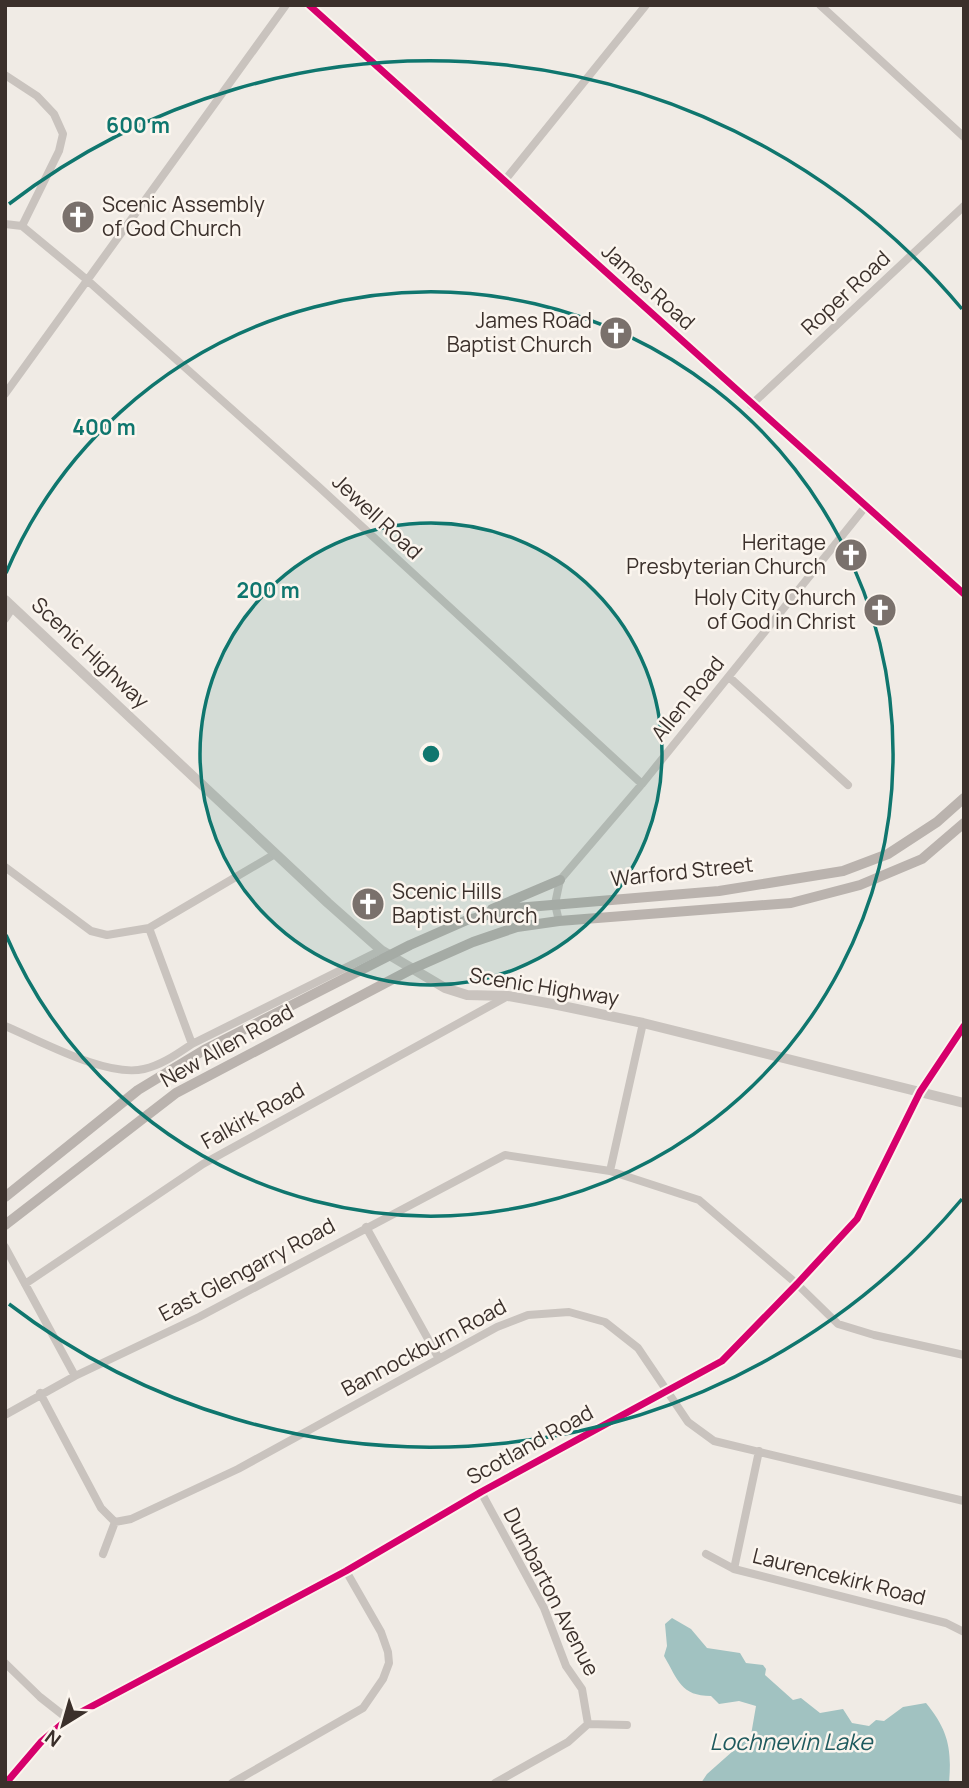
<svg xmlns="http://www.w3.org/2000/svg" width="969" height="1788" font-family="Manrope,sans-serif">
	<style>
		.water { fill: #a1c2c1 }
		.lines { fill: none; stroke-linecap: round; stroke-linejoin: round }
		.minor { stroke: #c9c3be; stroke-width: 8 }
		.tertiary { stroke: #c9c3be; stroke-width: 10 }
		.secondary { stroke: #bab3ae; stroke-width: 10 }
		.cycleway-casing { stroke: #fbf5ee; stroke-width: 11 }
		.cycleway { stroke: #d6006c; stroke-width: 7 }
		.ring { fill: none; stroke: #0f766e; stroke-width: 3.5 }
		.labels { text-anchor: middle; stroke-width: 5; stroke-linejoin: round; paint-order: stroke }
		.poi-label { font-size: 21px; fill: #3b302b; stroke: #fbf5ee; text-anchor: end }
		.street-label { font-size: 21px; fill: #3b302b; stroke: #fbf5ee }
		.water-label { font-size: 23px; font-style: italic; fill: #1f5a5e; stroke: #fbf5ee }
		.centre { fill: #0f766e; stroke: #fbf5ee; stroke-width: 3.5 }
		.ring-label { font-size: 21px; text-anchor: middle; font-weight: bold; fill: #0f766e; stroke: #fbf5ee; stroke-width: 5; stroke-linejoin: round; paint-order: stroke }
	</style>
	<rect width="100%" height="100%" fill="#f0ebe5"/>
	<path class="water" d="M672,1618L691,1629L707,1648L740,1653L746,1663L763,1665L766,1669L765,1675L793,1700L801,1698L820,1713L843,1709L852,1723L869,1726L876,1720L884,1721L903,1707L926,1703C948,1730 952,1748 949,1783H701L707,1774L751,1735L756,1706L739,1701L719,1704L711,1696C681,1696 678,1680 664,1656L667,1646L665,1624Z"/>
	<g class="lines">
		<path class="minor" d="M820,5L964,137
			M5,75L37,96L54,114L63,134L59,151L22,226
			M505,180L646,5
			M5,224L22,226L86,279L319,487L642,784
			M5,394L286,5
			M751,405L964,206
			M5,619L13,607
			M729,677L848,785
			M5,867L91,931L107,935L149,928L275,854
			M559,921L555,904L560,880L642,784L866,506
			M149,928L192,1044
			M5,1026C41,1041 107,1078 144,1069C162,1065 177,1054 192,1044L381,950
			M610,1171L643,1023
			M366,1227L438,1357
			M5,1247L75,1376
			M25,1284L203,1164L508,996
			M40,1393L101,1508L115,1522L103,1554
			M5,1415L75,1376L199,1317L505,1155L610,1171L699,1200L797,1284L838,1324L874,1335L964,1355
			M481,1492L544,1608L566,1666L582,1689L588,1724
			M115,1522L131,1519L238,1469L497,1327L528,1315L569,1312L605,1322L638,1348L688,1422L714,1441L964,1501
			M706,1554L734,1569L946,1623L964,1632
			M734,1569L759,1451
			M5,1663L40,1697L68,1719
			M588,1724L627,1725
			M232,1783L363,1708L383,1679L389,1663L388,1652L381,1632L346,1571
			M495,1783L568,1742L588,1724"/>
		<path class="tertiary" d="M5,600L328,903L381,950L445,988L467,995L508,996L553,1004L643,1023L964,1103
			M6,1783L41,1742L68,1719L346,1571L481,1492L722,1361L797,1284L857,1219L920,1092L964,1026"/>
		<path class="secondary" d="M309,5L964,594
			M492,909L560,880
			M5,1197L138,1090L204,1050L410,945L467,920L516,908L719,891L843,871L888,854L937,822L964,798
			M5,1225L176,1093L412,969L473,942L517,927L559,921L791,903L860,885L922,859L964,823"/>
		<defs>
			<path id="cycleway" d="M309,5L964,594
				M6,1783L41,1742L68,1719L346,1571L481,1492L722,1361L797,1284L857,1219L920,1092L964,1026"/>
		</defs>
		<use href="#cycleway" class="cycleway-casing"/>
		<use href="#cycleway" class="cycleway"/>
	</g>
	<circle cx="431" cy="754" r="231" fill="#0f766e" fill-opacity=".12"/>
	<g class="ring">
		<circle cx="431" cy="754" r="231"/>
		<path d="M6 573A462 462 0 1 1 6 935"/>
		<path d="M962 1199A693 693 0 0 1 9 1304M9 204A693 693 0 0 1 962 309"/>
	</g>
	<defs>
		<symbol id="church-disc" viewBox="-11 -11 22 22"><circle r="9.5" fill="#7a716c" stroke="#fbf5ee"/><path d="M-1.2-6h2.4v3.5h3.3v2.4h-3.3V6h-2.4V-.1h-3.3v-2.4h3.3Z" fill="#fff"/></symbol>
	</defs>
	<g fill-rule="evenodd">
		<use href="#church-disc" x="59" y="198" width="38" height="38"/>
		<use href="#church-disc" x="597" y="314" width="38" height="38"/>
		<use href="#church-disc" x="832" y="536" width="38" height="38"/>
		<use href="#church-disc" x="861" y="591" width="38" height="38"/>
		<use href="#church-disc" x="349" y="885" width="38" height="38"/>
	</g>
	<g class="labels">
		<g class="poi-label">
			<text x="102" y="212" text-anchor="start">Scenic Assembly<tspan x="102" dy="24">of God Church</tspan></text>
			<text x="592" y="328">James Road<tspan x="592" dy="24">Baptist Church</tspan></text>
			<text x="826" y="550">Heritage<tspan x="826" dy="24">Presbyterian Church</tspan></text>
			<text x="856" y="605">Holy City Church<tspan x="856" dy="24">of God in Christ</tspan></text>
			<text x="392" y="899" text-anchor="start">Scenic Hills<tspan x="392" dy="24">Baptist Church</tspan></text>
		</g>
		<g class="street-label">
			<text transform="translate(648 287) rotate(42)" y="7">James Road</text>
			<text transform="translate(846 293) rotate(-43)" y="7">Roper Road</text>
			<text transform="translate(377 517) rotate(43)" y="7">Jewell Road</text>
			<text transform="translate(90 653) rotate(43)" y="7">Scenic Highway</text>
			<text transform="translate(688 699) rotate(-51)" y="7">Allen Road</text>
			<text transform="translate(682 872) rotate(-6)" y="7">Warford Street</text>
			<text transform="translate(544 987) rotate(9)" y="7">Scenic Highway</text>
			<text transform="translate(227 1046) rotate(-29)" y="7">New Allen Road</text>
			<text transform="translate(253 1116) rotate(-29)" y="7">Falkirk Road</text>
			<text transform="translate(247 1270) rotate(-28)" y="7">East Glengarry Road</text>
			<text transform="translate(424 1348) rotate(-28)" y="7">Bannockburn Road</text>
			<text transform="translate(530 1445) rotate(-29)" y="7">Scotland Road</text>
			<text transform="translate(839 1577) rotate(14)" y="7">Laurencekirk Road</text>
			<text transform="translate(551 1592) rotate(63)" y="7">Dumbarton Avenue</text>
		</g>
		<g class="water-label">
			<text x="791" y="1750">Lochnevin Lake</text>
		</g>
	</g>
	<circle cx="431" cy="754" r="10" class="centre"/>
	<g class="ring-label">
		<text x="138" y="133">600 m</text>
		<text x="104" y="435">400 m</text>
		<text x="268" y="598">200 m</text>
	</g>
	<rect width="969" height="1788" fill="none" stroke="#3b302b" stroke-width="14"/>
	<g transform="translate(63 1725) rotate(217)" stroke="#fbf5ee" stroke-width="5" paint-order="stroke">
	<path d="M0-5L12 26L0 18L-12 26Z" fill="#3b302b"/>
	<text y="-10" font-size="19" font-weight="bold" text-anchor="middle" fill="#3b302b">N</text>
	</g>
</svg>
